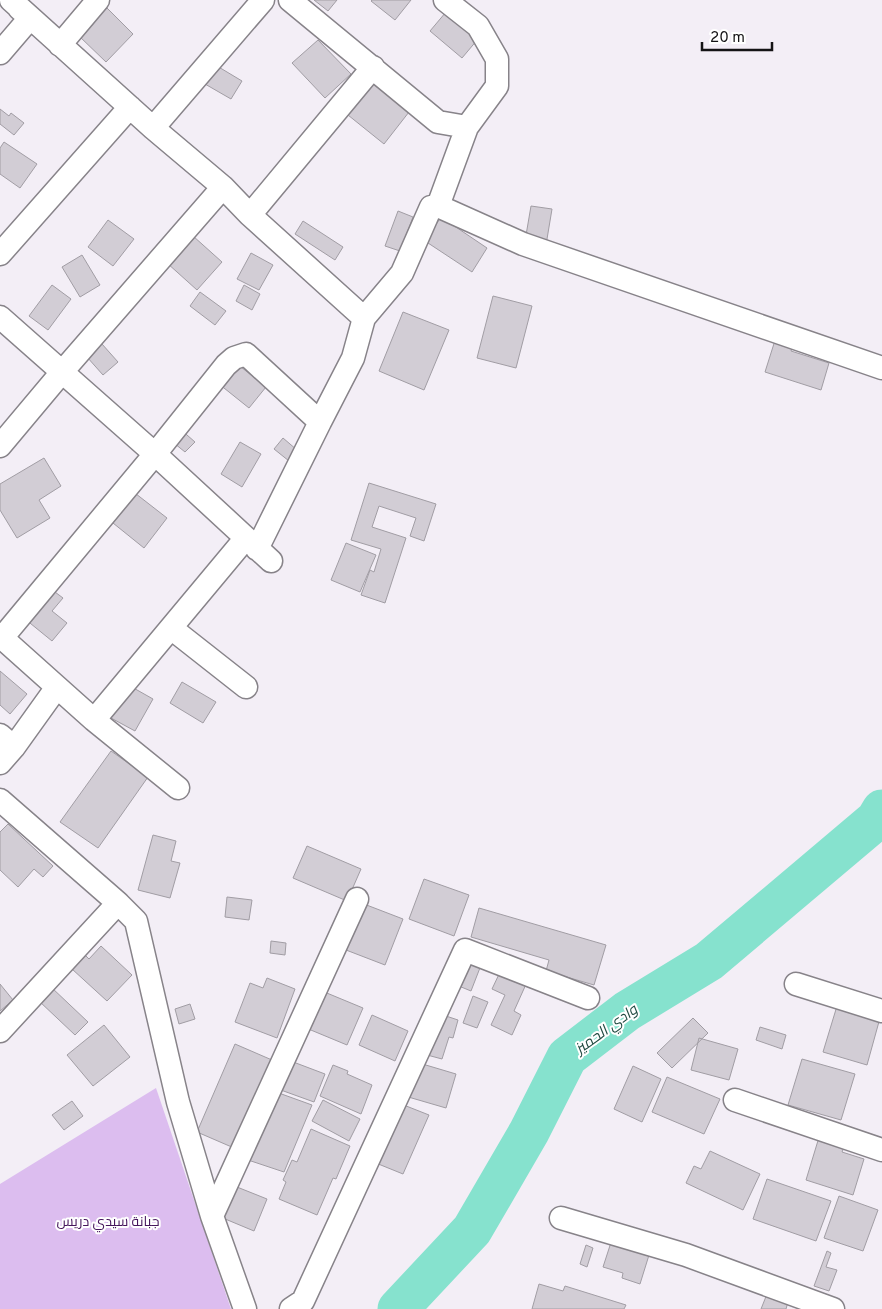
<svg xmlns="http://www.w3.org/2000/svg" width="882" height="1309" font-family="Overpass,Cairo,sans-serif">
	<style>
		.green { fill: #dcbdef }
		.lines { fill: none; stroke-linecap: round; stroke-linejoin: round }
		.river { stroke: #86e2ce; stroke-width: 41 }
		.building { fill: #d2cdd5; stroke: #a19da4 }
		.minor-casing { stroke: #878389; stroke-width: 25 }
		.minor { stroke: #fff; stroke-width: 22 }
		.labels { text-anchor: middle; stroke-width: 4; stroke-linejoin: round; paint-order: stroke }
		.park-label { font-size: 14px; fill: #45155c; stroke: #fff }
		.water-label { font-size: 15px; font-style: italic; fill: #204a41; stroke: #fff }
	</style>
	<rect width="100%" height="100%" fill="#f3eef6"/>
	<path class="green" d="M156,1088L231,1309H0V1184Z"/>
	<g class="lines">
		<path class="river" d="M398,1309L472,1230L529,1132L567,1057L627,1011L709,961L876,820L882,810"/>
	</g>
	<path class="building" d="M314,0H337L328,11Z
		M372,0H411L395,20L371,1Z
		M107,8L133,34L106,62L79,36Z
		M446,12L478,39L462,58L430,31Z
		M318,40L351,74L325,98L292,63Z
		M217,66L242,81L231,99L205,84Z
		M368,80L409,112L384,144L343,111Z
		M0,109L9,116L11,113L24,123L14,135L0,124Z
		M4,142L37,164L20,188L0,174V148Z
		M531,206L552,209L546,245L525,241Z
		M398,211L413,217L400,251L385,246Z
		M441,217L487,248L472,272L425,241Z
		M108,220L134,239L113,266L88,247Z
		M303,221L343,247L335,260L295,234Z
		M193,236L222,262L197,290L167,263Z
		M251,253L273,265L259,290L237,279Z
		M82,255L100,285L80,297L62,267Z
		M52,285L71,299L48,330L29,316Z
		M244,285L260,294L252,310L236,301Z
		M200,292L226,311L215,325L190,306Z
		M493,296L532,306L516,368L477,358Z
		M403,312L449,330L424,390L379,371Z
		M777,334L795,340L791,351L829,363L821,390L765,372Z
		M102,344L118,362L103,375L87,357Z
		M236,363L266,387L249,408L219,384Z
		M179,428L195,442L185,452L169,439Z
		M283,438L297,450L289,461L274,449Z
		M240,442L261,454L242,487L221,474Z
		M44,458L61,486L39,500L50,518L17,538L0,510V484Z
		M369,483L436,504L424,541L410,536L416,518L379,506L372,527L406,538L385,603L361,595L370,570L374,572L381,549L351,540Z
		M131,490L167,518L144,548L108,519Z
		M346,543L376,555L360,592L331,580Z
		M51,589L63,598L52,611L67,623L52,641L25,619Z
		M0,671L27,694L10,714L0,705Z
		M182,682L216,702L203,723L170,703Z
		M130,686L153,699L135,731L111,718Z
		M111,751L148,777L98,848L60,822Z
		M8,824L53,866L43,877L34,869L18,887L0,870V832Z
		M153,835L176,841L171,861L180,863L170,898L138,890Z
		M307,846L361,869L347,901L293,878Z
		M424,879L469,895L454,936L409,919Z
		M227,897L252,900L249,920L225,917Z
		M364,904L403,919L385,965L346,950Z
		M479,908L606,945L594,985L546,971L549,960L471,937Z
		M271,941L286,943L285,955L270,953Z
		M101,946L132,975L107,1001L72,969L85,955L89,959Z
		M461,951L483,960L471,991L449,982Z
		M501,970L527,982L514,1011L521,1015L512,1035L491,1025L505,995L492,989Z
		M267,978L295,989L277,1038L235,1022L250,983L263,988Z
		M0,984L13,1000L0,1011Z
		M51,987L88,1022L75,1035L39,1001Z
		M322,991L363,1008L347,1045L306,1028Z
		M473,996L488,1002L477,1028L463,1023Z
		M190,1004L195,1019L179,1024L175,1009Z
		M837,1006L880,1018L867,1065L823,1052Z
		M372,1015L408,1031L395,1061L359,1045Z
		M446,1016L458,1020L453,1038L449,1037L442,1059L416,1052Z
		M693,1018L708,1033L672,1068L657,1053Z
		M104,1025L130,1057L93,1086L67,1055Z
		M760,1027L786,1035L782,1049L756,1040Z
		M699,1038L738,1049L729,1080L691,1070Z
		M235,1044L272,1060L234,1148L197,1132Z
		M802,1059L855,1074L841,1120L788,1105Z
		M288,1060L325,1074L314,1102L278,1089Z
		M409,1060L456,1074L446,1108L398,1094Z
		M333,1065L348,1071L347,1074L372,1085L361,1114L320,1096Z
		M633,1066L661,1079L642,1122L614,1109Z
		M667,1077L720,1099L704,1134L652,1112Z
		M276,1092L312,1105L284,1172L248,1160Z
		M323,1100L360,1119L349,1141L312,1121Z
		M391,1100L429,1115L403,1174L366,1159Z
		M72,1101L83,1116L64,1130L52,1115Z
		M311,1129L350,1146L336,1179L333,1178L317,1215L279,1199L286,1182L283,1180L292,1160L297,1162Z
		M820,1134L846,1143L842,1152L864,1159L853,1195L806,1180Z
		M710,1151L760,1174L743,1210L686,1183L694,1166L701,1169Z
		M767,1179L831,1201L816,1241L753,1219Z
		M232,1185L267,1199L254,1231L218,1216Z
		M839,1196L878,1210L863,1251L824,1238Z
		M616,1227L654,1239L640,1284L622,1278L623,1273L603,1267Z
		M586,1245L593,1248L587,1267L580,1264Z
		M827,1251L831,1253L826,1267L837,1270L829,1291L814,1286Z
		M539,1284L563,1291L565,1286L626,1305L624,1309H532Z
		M767,1294L788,1302L786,1309H761Z"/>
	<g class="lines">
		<defs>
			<path id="minor" d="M11,0L153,128L223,187L250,215L364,318
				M290,0L438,122L467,127L497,86V59L478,26L445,0
				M60,45L98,0
				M0,53L30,18L19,8
				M153,128L263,0
				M438,206L467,127
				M250,215L373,67
				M0,254L130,107
				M0,317L155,454L271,561
				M0,446L62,372L223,187
				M257,549L320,422
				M171,628L246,687
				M0,636L94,720L245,539
				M2,638L155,454L226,365L234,358L246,354L320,422L353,358L364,318L402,273L431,207L438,206L523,244L882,368
				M94,720L178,788
				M0,735L14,747L57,687
				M0,763L14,747
				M0,800L118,903
				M796,984L882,1011
				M0,1031L118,903L136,921L178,1102L212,1216L245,1309
				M735,1100L882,1150
				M212,1216L357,899
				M561,1218L686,1255L833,1309
				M291,1309L303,1301L465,950L588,998"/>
		</defs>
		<use href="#minor" class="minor-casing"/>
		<use href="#minor" class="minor"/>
	</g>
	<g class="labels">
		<g class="park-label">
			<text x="108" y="1226">جبانة سيدي دريس</text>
		</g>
		<g class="water-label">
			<text transform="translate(606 1029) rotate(-36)" y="5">وادي الحميز</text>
		</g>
	</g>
	<path d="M702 42v8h70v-8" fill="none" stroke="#141315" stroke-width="2.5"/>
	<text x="710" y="42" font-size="15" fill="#141315" stroke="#ffffff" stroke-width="4" paint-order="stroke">20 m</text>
</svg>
